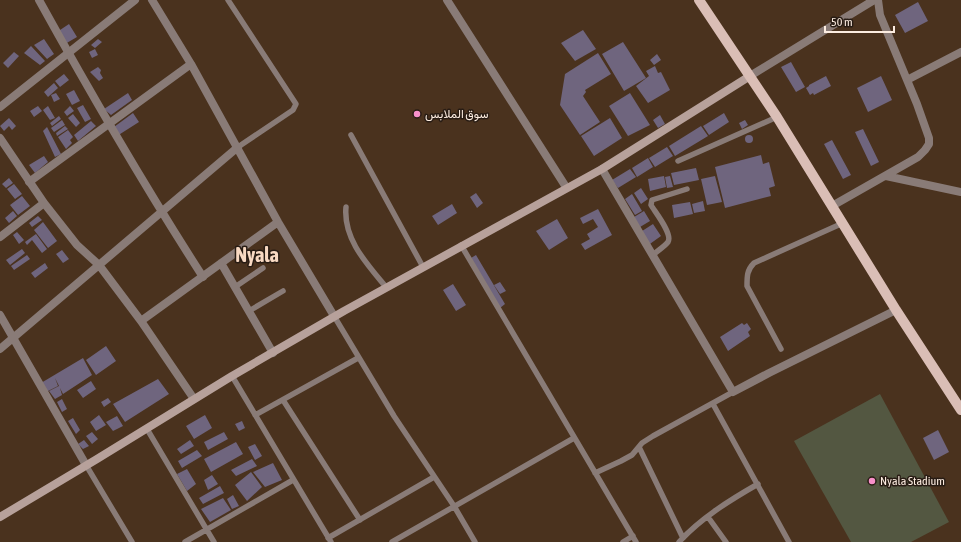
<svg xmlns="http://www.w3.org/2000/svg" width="961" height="542" font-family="'Asap Condensed',Vazirmatn,sans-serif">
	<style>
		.green { fill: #535741 }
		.building { fill: #6f657e }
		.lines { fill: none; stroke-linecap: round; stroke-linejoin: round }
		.service { stroke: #897b77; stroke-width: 5.5 }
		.minor { stroke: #897b77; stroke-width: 8 }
		.tertiary { stroke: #897b77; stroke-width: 8 }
		.secondary { stroke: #b7a19b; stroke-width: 8 }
		.primary { stroke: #dabeb6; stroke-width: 10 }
		.poi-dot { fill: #f890ca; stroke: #281c14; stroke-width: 1.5 }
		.labels { text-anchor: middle; stroke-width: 3; stroke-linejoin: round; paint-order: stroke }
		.poi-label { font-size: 12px; fill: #fdede1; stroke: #281c14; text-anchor: start }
		.town-label { font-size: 20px; font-weight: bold; fill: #f8d9c2; stroke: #281c14 }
	</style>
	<rect width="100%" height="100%" fill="#4a321e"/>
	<path class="green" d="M880,394L949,522L911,542H851L794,441Z"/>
	<path class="building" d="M918,2L928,21L905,33L895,15Z
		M69,24L77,37L65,44L57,32Z
		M583,30L596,49L575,61L561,43Z
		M44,39L54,54L47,59L34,45Z
		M98,39L102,42L95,48L91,45Z
		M623,42L646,78L624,91L602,54Z
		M31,46L45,61L40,65L24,53Z
		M95,49L98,55L92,58L89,52Z
		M14,52L19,56L8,68L3,63Z
		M598,53L611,74L585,90L586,92L583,96L600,122L580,135L560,105L565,74Z
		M657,54L661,60L654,65L650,60Z
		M791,62L805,87L796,92L781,67Z
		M655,66L658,73L661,72L670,90L648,103L636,86L649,76L646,71Z
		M98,67L101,70L100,73L103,78L99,81L90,72Z
		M64,74L69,80L60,87L55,81Z
		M826,76L831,86L814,95L813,93L810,95L806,88L809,86V85Z
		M881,76L892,100L868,112L857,88Z
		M54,83L58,88L48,97L44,92Z
		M74,90L80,101L72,105L66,94Z
		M56,93L60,99L54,102L51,95Z
		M128,93L132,100L111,115L104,109Z
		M630,93L650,125L628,136L609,106Z
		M83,105L91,119L85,122L77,108Z
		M38,106L42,111L34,117L30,111Z
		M48,106L55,118L50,120L43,110Z
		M70,106L74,111L67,116L64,112Z
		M133,113L139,122L117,136L114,127Z
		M724,113L729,122L709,135L703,126Z
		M73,114L80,123L76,127L68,118Z
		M660,115L665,124L658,128L653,120Z
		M59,116L61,119L52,126L50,123Z
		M9,118L16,126L12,130L9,126L4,131L0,126Z
		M610,118L622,138L594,156L581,136Z
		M62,120L65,125L54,132L51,128Z
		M745,120L748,125L742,129L739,123Z
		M91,121L96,126L78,141L74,135Z
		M65,126L68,129L57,136L56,133Z
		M701,126L708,136L675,156L669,146Z
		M47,127L61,154L55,157L43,131Z
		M863,129L879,162L871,166L855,132Z
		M68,130L73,137L70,140L72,143L66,149L58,137Z
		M745 139a4 4 0 1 1 8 0a4 4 0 1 1-8 0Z
		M832,140L851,175L843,179L824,144Z
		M667,147L673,156L655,167L649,158Z
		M761,155L763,164L769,162L775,186L769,188L771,196L725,208L715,167Z
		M44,156L48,162L35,173L29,165Z
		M648,158L653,167L637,177L632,168Z
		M696,168L699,180L674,185L671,173Z
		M630,169L636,177L618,188L612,180Z
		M664,176L666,187L650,191L648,179Z
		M670,176L673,187L667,188L665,177Z
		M715,176L722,202L707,205L701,179Z
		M9,178L13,183L6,188L2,184Z
		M14,184L22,194L15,199L7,189Z
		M641,188L648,199L641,204L634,193Z
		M476,193L483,203L477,208L470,197Z
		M632,194L642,211L635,215L625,199Z
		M22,196L30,206L18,215L10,205Z
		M703,201L705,211L694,213L692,204Z
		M690,202L693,214L674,218L672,205Z
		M452,204L457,213L438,225L432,216Z
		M598,209L612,235L585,250L581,244L590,239L587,234L598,227L593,219L583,224L580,218Z
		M13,211L17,216L9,223L5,218Z
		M644,211L650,221L640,227L634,217Z
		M38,216L42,220L32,227L29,223Z
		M557,219L568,238L549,250L536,231Z
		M43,222L57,241L48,248L34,230Z
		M653,224L661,236L647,246L639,233Z
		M17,232L24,240L19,244L13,235Z
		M36,234L47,249L42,253L32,240L27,245L25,242Z
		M22,249L25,253L10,265L6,260Z
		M62,250L69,259L63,263L56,254Z
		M27,255L30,259L14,270L11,266Z
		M476,255L505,304L500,308L471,258Z
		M45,263L48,268L35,278L31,273Z
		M500,282L506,291L500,294L494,285Z
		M453,284L466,305L456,311L443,290Z
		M742,323L744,325L747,323L751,329L748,332L750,336L728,351L720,337Z
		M106,346L116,361L96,375L86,360Z
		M83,358L92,375L63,394L60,388L62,395L55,399L49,391L59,386L55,378L58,386L46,392L41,383Z
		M158,379L169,394L125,422L113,404Z
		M91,381L96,389L83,398L77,390Z
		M108,398L111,402L104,407L101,402Z
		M62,399L67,409L62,412L57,402Z
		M99,415L106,425L96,431L90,422Z
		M205,415L212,428L194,439L186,426Z
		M117,416L123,426L113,431L106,422Z
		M73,418L80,430L76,434L68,421Z
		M242,421L245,428L239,431L235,424Z
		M938,430L949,452L934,460L923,438Z
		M92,432L98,439L92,444L86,436Z
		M224,432L228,439L208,450L204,442Z
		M84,440L89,446L83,449L78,444Z
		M190,440L194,446L181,454L177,449Z
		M236,442L243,454L211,472L204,459Z
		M255,444L262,456L255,460L248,447Z
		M197,450L202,456L182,468L178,461Z
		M252,459L257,466L236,476L231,470Z
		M273,463L282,480L265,487L253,472Z
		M187,469L196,484L187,491L177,474Z
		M251,472L262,487L247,501L235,485Z
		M212,475L218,484L208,490L204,480Z
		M220,486L224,493L203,504L199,498Z
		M233,495L239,506L232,509L227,499Z
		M223,498L231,510L210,522L201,509Z"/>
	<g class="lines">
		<path class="service" d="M228,0L296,104L293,110L238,147
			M351,135L423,267
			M678,161L777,117
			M346,207C343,239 367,264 386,287
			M461,245L636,542
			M653,255C657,251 664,247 668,242C673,234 655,212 651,205L652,200L687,189
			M235,287L263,268
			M249,311L283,291
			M334,316L394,416L454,506L475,542
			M781,349L747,286C747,276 747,270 754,263L843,223
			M232,376L331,542
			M283,400L360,520
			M713,404L789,542
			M255,415L358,358
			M147,429L214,542
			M639,447L683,538
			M86,465L132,542
			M595,473L621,461L632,455L642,443L653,436L733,392
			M708,517L726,542
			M328,538L434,477
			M185,542L293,480
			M392,542L574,438
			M623,542L633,536
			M679,542C701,518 730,500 758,484"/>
		<path class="minor" d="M39,0C91,94 145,187 203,277
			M152,0L191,64L278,222L334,316
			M447,0L566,187
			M750,76L874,0
			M907,80L961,52
			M0,138L44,203L77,245L99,265L141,321L194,399
			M602,169L733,392L769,373L896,310
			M886,176L961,192
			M29,182L191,64
			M832,206L918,157L925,150L929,144V138L917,104L880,15L878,0
			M0,237L44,203
			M221,263L273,353
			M0,315L86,465
			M141,321L278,222
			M0,349L238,147"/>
		<path class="tertiary" d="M0,107L135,0"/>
		<path class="secondary" d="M0,517L97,459L232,376L344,311L602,169L750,76"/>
		<path class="primary" d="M699,0L777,117L896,310L961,410"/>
	</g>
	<g class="poi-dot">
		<circle cx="417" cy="114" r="4"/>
		<circle cx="872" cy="481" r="4"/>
	</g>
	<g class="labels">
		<g class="poi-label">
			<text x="425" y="118">سوق الملابس</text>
			<text x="880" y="485">Nyala Stadium</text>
		</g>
		<g class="town-label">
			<text x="257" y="262">Nyala</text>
		</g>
	</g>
	<path d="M825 26v6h69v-6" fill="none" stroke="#fdede1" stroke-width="2"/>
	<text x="831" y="26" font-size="12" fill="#fdede1" stroke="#281c14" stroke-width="3" paint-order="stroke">50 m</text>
</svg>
